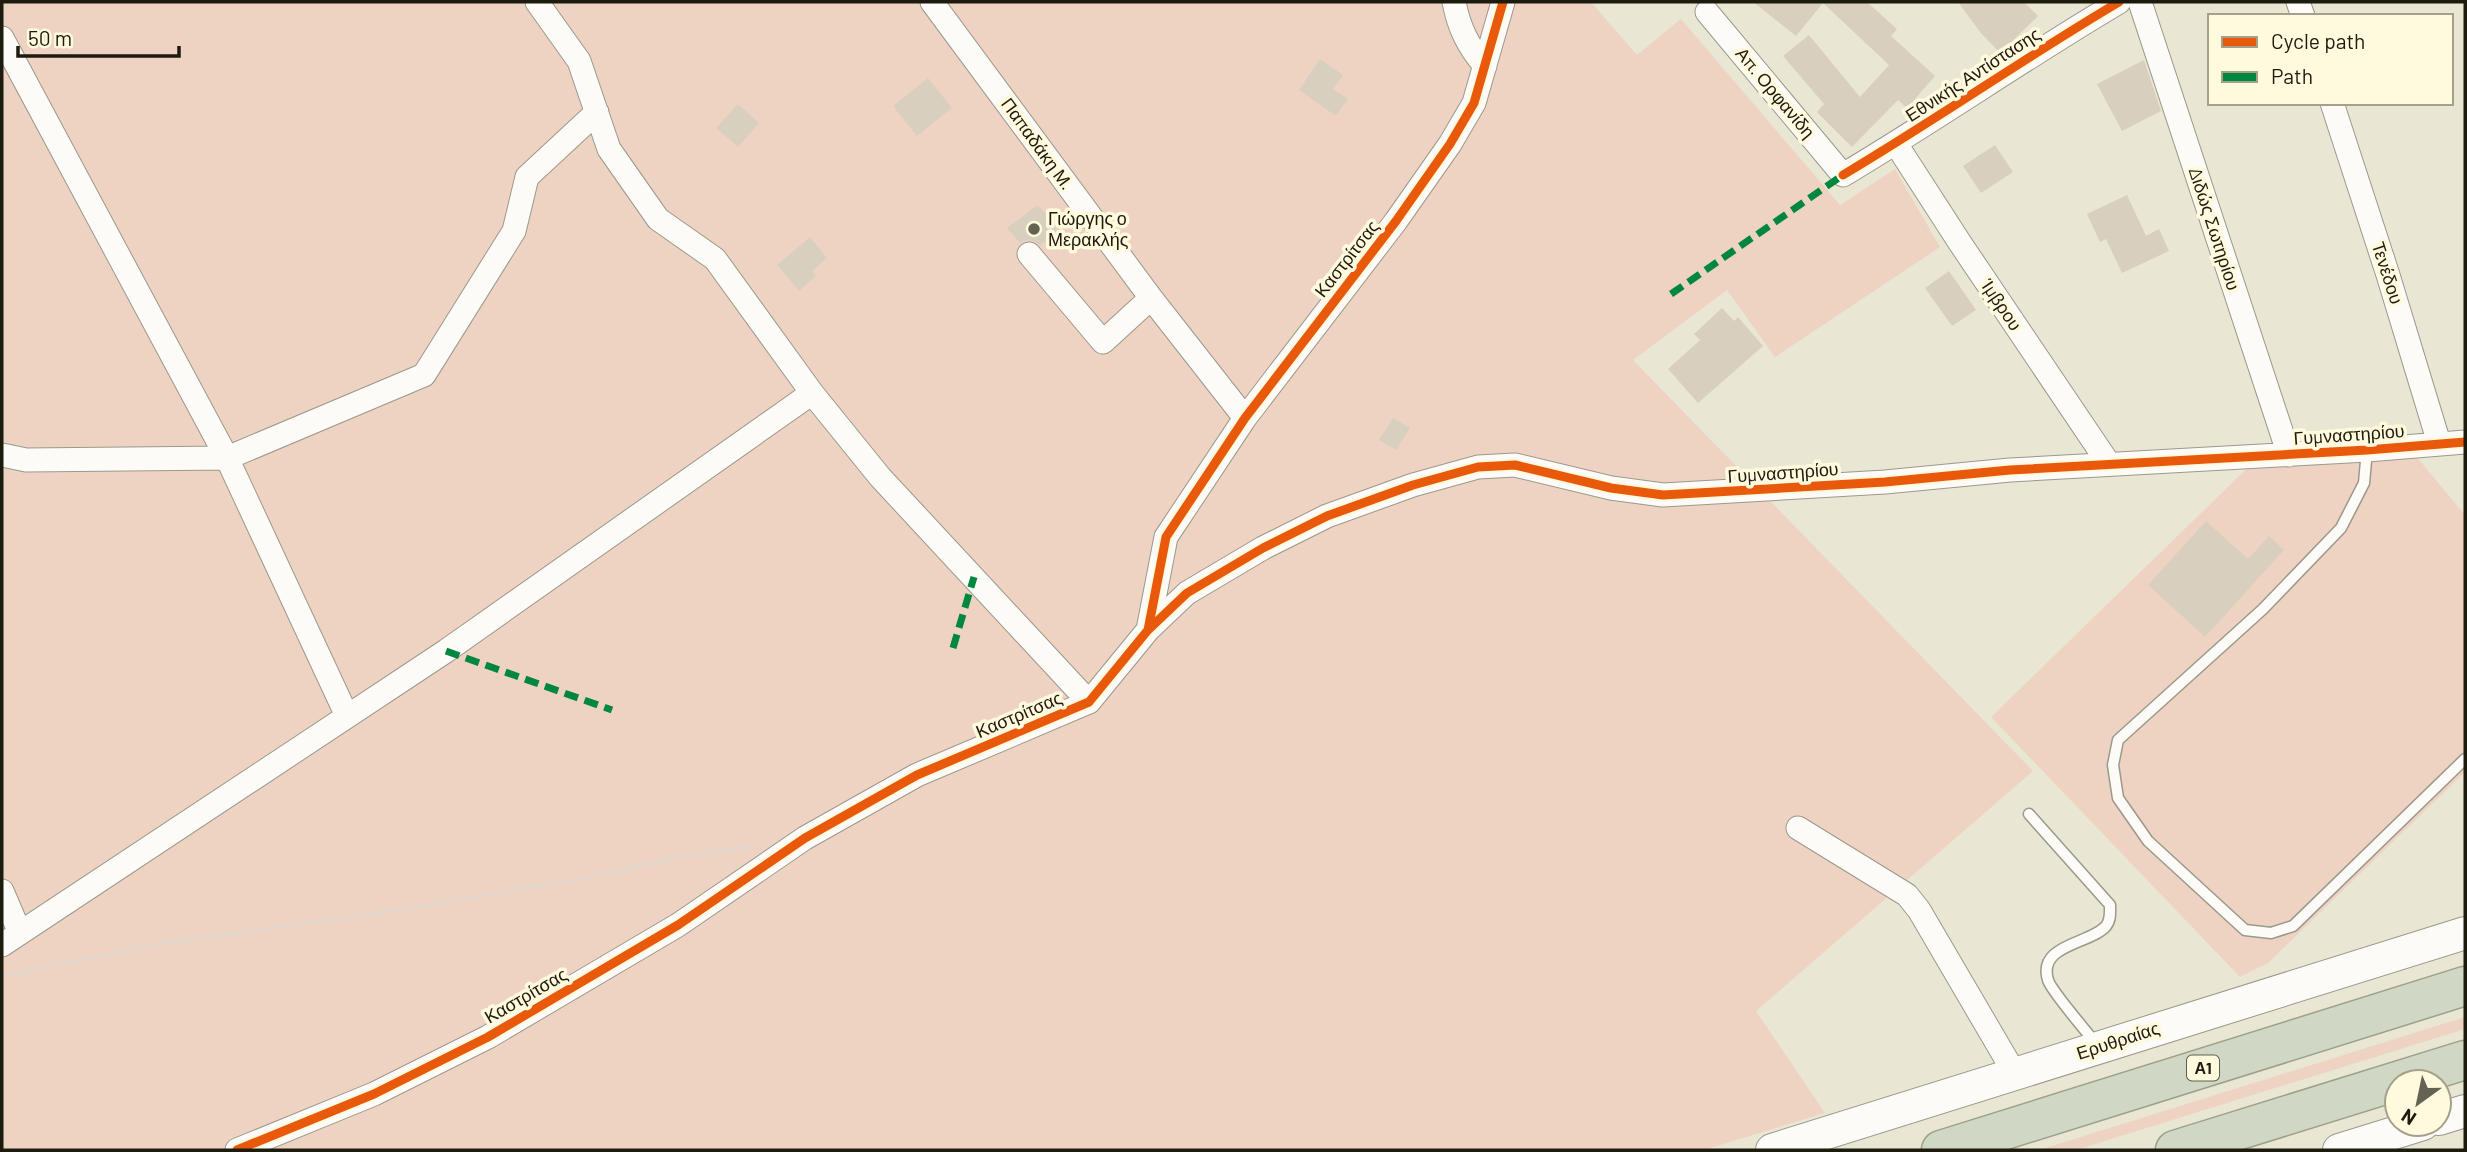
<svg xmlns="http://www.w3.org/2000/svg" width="2467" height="1152" font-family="Barlow,sans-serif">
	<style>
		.green { fill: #efd3c2 }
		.building { fill: #d9cfbe }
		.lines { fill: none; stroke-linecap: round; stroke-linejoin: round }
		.service-casing { stroke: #9b998a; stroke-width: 13 }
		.minor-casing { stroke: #9b998a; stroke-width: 25 }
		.secondary-casing { stroke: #9b998a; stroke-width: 34 }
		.motorway-casing { stroke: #9ba188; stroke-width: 41 }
		.path { stroke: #dad8d2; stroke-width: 3.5; stroke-dasharray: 3.5 3.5; stroke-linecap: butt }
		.service { stroke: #fcfbf8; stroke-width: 10 }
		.minor { stroke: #fcfbf8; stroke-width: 23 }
		.secondary { stroke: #fcfbf8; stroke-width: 32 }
		.motorway { stroke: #d0d7c5; stroke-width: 38 }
		.quiet { stroke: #00873e; stroke-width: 7; stroke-dasharray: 14 7; stroke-linecap: butt }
		.cycleway-casing { stroke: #fff9dd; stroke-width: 13 }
		.cycleway { stroke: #e8590c; stroke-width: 9 }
		.poi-dot { fill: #646253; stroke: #fff9dd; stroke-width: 2.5 }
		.labels { text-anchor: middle; stroke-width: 7; stroke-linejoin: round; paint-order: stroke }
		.shield { fill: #fff9dd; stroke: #615e4c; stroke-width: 2 }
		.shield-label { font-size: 16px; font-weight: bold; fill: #1d1b0e }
		.street-label { font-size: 18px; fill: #1d1b0e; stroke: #fff9dd }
		.poi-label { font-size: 18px; fill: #1d1b0e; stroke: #fff9dd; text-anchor: start }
	</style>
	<rect width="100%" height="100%" fill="#e9e6d3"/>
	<path class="green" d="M2,2H1591L1637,55L1681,19L1840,205L1895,169L1940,247L1775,357L1727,290L1633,360L2033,771L1756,1011L1825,1113L1704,1150H2Z
		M2405,443L2465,515V772L2268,963L2240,977L1991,717L2265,451Z
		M2465,1017V1029L2076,1150H2039Z"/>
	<path class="building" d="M1753,2H1867L1897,29L1891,36L1935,76L1907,108L1898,100L1852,147L1817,112L1824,104L1783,56L1809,35L1860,97L1889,65L1823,3L1796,36Z
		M1958,2H2024L2038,16L2000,53L1980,32Z
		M1320,59L1343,75L1333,89L1348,99L1336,116L1299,90Z
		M2144,60L2161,111L2122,131L2097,84Z
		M928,78L952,108L917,136L893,106Z
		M738,104L759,123L738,147L716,128Z
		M1995,145L2013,172L1981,193L1963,166Z
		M2127,195L2146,236L2159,229L2169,251L2122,273L2106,239L2100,242L2087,214Z
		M1038,205L1060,230L1040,245L1033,241L1026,240L1020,243L1007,228Z
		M810,237L827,258L812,271L816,276L799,291L777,265Z
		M1949,271L1976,310L1952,326L1925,288Z
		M1722,308L1734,321L1738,317L1763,346L1698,403L1668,369L1700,340L1694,334Z
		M1393,418L1410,428L1396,450L1379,440Z
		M2206,521L2248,559L2269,536L2284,550L2205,637L2148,585Z"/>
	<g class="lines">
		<defs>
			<path id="service" d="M2367,450L2364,483L2341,528L2263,609L2118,740L2113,765L2118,798L2148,841L2245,930L2271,933L2293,926L2465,759
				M2029,814L2110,905C2110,912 2111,920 2106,926C2091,944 2037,944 2048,980C2051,991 2088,1033 2097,1045"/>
			<path id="minor" d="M537,2L579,61L609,149L658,219L715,259L812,393L880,477L1089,702
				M932,2L1151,298L1245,418
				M1454,2C1459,28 1468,46 1485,66
				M2140,2L2289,455
				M2298,2L2303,16
				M1707,12L1843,175C1937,119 2026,57 2119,2
				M2,38L227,458L347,716
				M2332,103L2388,275L2439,443
				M1896,144L1960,243L2109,464
				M1029,254L1103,342L1151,298
				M2,455L26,460L227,458L424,375L514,231L527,177L597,112
				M1148,630L1187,593L1263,548L1327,516L1413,485L1478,467L1515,465L1611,488L1663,495L1885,482L2010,470L2367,450L2465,442
				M1798,828L1907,895L1919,910L2015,1074
				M2,891L20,933
				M2,945L446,651L812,393
				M237,1150L374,1094L488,1037L678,925L805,838L917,775L1089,702L1148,630L1166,537L1245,418L1396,221L1450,144L1474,103L1503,2"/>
			<path id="secondary" d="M2439,1119L2465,1111
				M1772,1150L2465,933
				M2339,1150L2423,1124"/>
			<path id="motorway" d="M1941,1150L2465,986
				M2175,1150L2465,1060"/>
		</defs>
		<use href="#service" class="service-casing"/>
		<use href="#minor" class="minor-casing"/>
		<use href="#secondary" class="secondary-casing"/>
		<use href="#motorway" class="motorway-casing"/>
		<path class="path" d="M2,976L153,945L411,908L574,880L689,855L755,846"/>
		<use href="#service" class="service"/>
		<use href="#minor" class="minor"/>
		<use href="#secondary" class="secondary"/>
		<use href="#motorway" class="motorway"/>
		<path class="quiet" d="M1671,294L1843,175
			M953,648L974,577
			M446,651L612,710"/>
		<defs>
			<path id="cycleway" d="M1843,175C1937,119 2026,57 2119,2
				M1148,630L1187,593L1263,548L1327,516L1413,485L1478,467L1515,465L1611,488L1663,495L1885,482L2010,470L2367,450L2465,442
				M237,1150L374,1094L488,1037L678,925L805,838L917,775L1089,702L1148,630L1166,537L1245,418L1396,221L1450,144L1474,103L1503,2"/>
		</defs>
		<use href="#cycleway" class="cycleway-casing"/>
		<use href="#cycleway" class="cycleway"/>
	</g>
	<circle class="poi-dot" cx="1034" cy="229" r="7"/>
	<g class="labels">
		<rect class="shield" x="2187" y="1055.5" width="32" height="25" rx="5"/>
		<g class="shield-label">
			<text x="2203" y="1074">Α1</text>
		</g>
		<g class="street-label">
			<text transform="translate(1973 75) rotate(-33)" y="6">Εθνικής Αντίστασης</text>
			<text transform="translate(1775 93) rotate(50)" y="6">Απ. Ορφανίδη</text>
			<text transform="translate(1037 144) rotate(54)" y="6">Παπαδάκη Μ.</text>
			<text transform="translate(2214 229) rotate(72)" y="6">Διδώς Σωτηρίου</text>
			<text transform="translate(1347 259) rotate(-52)" y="6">Καστρίτσας</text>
			<text transform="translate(2387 273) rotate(72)" y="6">Τενέδου</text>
			<text transform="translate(2001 305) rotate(56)" y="6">Ίμβρου</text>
			<text transform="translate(2349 435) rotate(-4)" y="6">Γυμναστηρίου</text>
			<text transform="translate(1783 473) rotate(-4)" y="6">Γυμναστηρίου</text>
			<text transform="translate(1019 715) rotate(-23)" y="6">Καστρίτσας</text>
			<text transform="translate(526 996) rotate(-30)" y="6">Καστρίτσας</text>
			<text transform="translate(2118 1041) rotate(-18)" y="6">Ερυθραίας</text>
		</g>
		<g class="poi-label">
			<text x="1048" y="225">Γιώργης ο<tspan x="1048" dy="21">Μερακλής</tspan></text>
		</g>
	</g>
	<rect width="2467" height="1152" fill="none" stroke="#1d1b0e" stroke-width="7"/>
	<rect x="2208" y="14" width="245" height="91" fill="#fff9dd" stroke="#a5a08a" stroke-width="2"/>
	<rect x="2222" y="37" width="35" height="10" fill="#e8590c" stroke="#a5a08a" stroke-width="2"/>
	<text x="2271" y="49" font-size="21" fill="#1d1b0e">Cycle path</text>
	<rect x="2222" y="72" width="35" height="10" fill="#00873e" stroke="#a5a08a" stroke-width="2"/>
	<text x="2271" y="84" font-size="21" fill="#1d1b0e">Path</text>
	<g transform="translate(2418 1103) rotate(213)"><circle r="33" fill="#fff9dd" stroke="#a5a08a" stroke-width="2"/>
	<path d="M0-5L12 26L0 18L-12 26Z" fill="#646253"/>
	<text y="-10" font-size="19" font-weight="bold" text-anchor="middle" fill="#1d1b0e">N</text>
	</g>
	<path d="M18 46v10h161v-10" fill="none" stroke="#1d1b0e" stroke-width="3.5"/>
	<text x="28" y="46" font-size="21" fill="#1d1b0e" stroke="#fff9dd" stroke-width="5" paint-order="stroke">50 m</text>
</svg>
